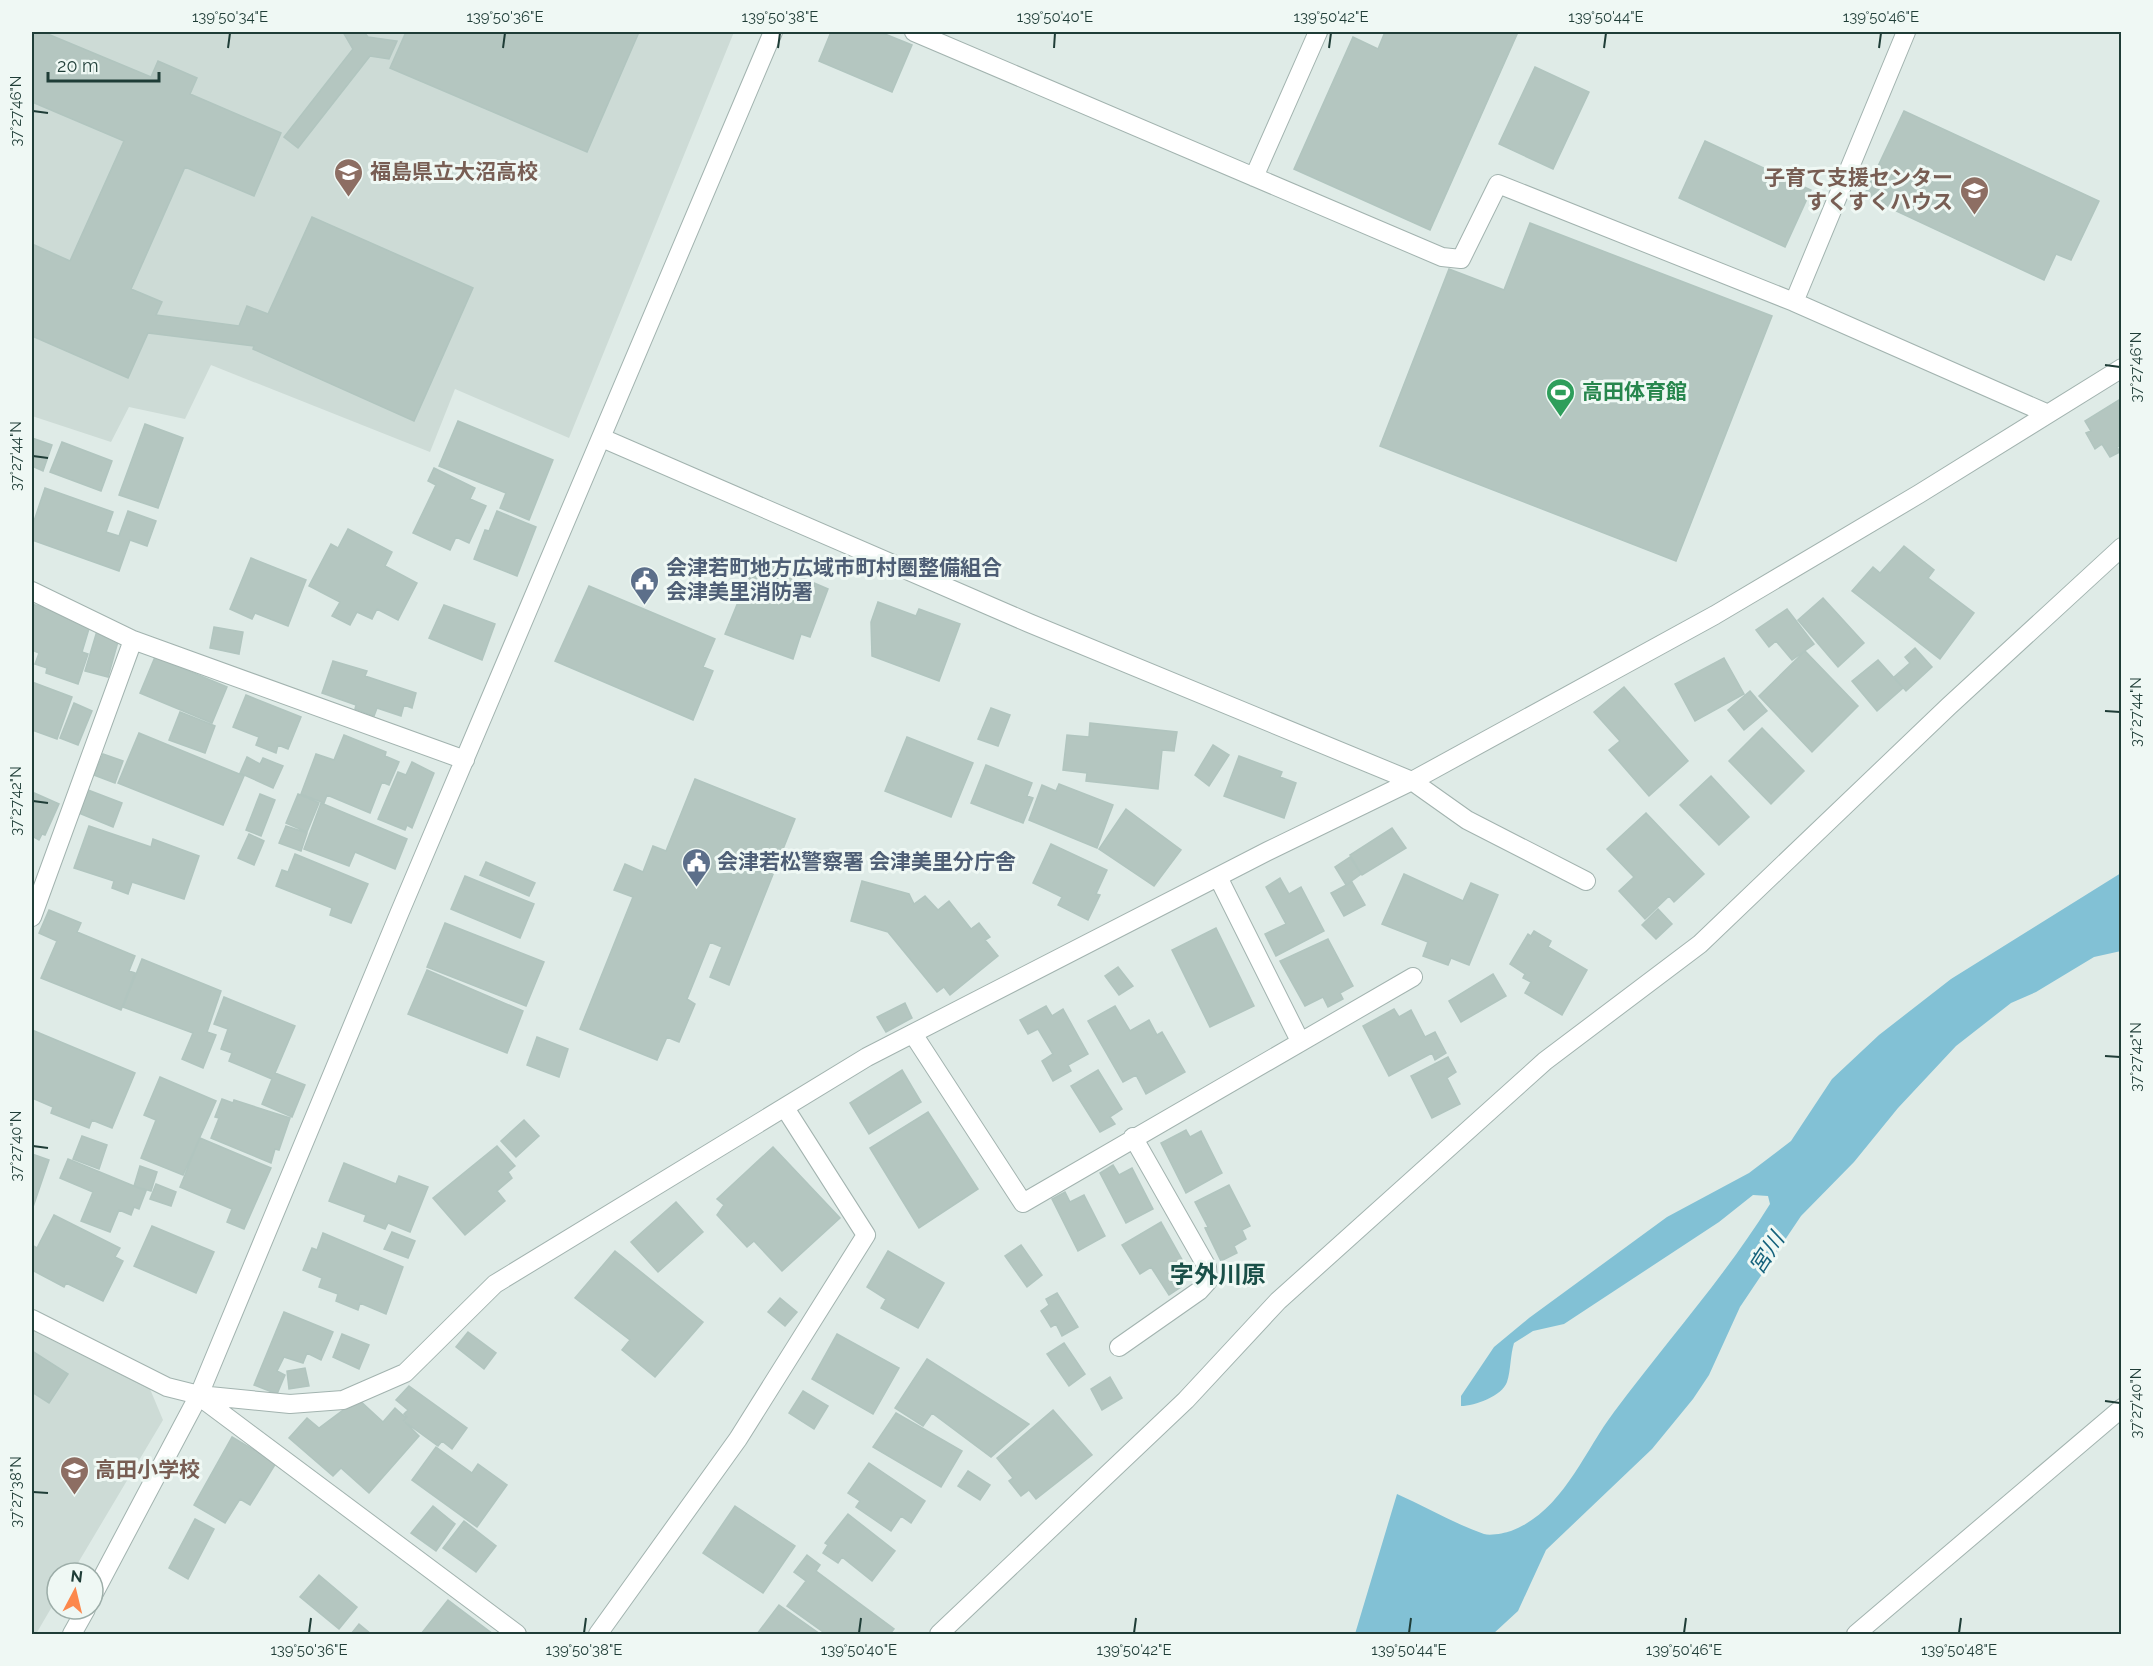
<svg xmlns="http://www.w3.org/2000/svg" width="2153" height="1666" font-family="Raleway,'Noto Sans JP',sans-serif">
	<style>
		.built { fill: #cddbd6 }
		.water { fill: #82c1d5 }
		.building { fill: #b4c6c0; stroke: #b1c5bf; stroke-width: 1.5 }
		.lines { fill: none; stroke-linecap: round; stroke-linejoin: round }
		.minor-casing { stroke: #a2b3af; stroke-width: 20 }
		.minor { stroke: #fff; stroke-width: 18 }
		.ticks { fill: none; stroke: #1f3d37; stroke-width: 2 }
		.labels { text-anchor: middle; stroke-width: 6; stroke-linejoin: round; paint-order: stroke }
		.education-label { font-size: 21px; font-weight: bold; fill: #785e54; stroke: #eff8f4; text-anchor: start }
		.leisure-label { font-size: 21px; font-weight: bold; fill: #27864d; stroke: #eff8f4; text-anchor: start }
		.service-label { font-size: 21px; font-weight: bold; fill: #4e5e75; stroke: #eff8f4; text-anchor: start }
		.water-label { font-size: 22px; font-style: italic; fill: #15627c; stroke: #eff8f4 }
		.quarter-label { font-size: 24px; font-weight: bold; fill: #1a5048; stroke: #eff8f4 }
		.neatline { fill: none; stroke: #1f3d37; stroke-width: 2 }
		.ticks-label { font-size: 15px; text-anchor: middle; fill: #1f3d37 }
	</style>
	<rect width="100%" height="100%" fill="#dfebe7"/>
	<path class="built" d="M32,32H734L569,438L455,389L430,452L211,365L185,419L129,407L111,442L32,416Z
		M32,1330L150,1389L163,1420L72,1573H57V1598L36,1634H32Z"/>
	<path class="water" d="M2121,873V951L2094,957L2036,992L2011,1003L1956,1046L1898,1108L1854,1162L1801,1216L1740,1307L1709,1375L1693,1399L1652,1449L1546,1550L1518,1611L1493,1634H1355L1397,1494C1426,1507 1455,1524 1484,1534C1491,1536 1505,1533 1511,1531C1563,1511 1583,1453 1614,1412C1666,1342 1724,1278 1770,1204L1768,1196L1753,1195L1719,1222L1564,1324L1533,1331L1514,1343C1510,1356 1511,1370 1507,1382C1502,1396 1475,1406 1461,1406V1396L1494,1347L1529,1318L1667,1217L1749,1173L1791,1141L1832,1079L1879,1035L1951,979Z"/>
	<path class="building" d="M32,32H43L151,77L158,61L197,78L190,94L281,133L254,196L185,167L131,289L162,302L156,315L239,326L247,306L268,314L312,217L473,288L414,421L253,349L254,346L148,333L128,378L32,336V244L70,261L124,141L32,102Z
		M343,32H364L368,37L397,41L389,59L370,56L298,148L284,137L353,49Z
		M406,32H639L587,152L390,68Z
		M831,32H880L912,45L892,92L819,61Z
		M1385,32H1518L1430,230L1294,169L1353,37L1378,49Z
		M1535,67L1589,92L1553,169L1499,144Z
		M1904,111L2099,201L2071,260L2056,254L2044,280L1864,196Z
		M1705,141L1811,190L1785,247L1679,198Z
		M1530,223L1772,316L1676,561L1380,446L1449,269L1504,290Z
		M2122,398V445L2117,447L2120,452L2110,457L2102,444L2095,449L2086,433L2091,431L2085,421Z
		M458,421L553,460L529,520L500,508L506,493L439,466Z
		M145,424L183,438L158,508L119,495Z
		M32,438L52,445L43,471L32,466Z
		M62,442L112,461L101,491L50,472Z
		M434,468L475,488L470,499L486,506L469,543L456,537L450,550L413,533L436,485L428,481Z
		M45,488L113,512L106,532L119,536L128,511L156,521L147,546L130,540L119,571L32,540V527Z
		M497,511L536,527L517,576L474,559L485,530L489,531Z
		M348,529L392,552L385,566L417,583L398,620L377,609L372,619L357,612L350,625L332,616L340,602L309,586L331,544L338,548Z
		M1904,546L1934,570L1928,578L1974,613L1940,659L1852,591L1873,567L1880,573Z
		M251,558L306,580L288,626L255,613L252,619L230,609Z
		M756,558L828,589L810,637L801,634L793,659L725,634Z
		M589,586L715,639L703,667L713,671L693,720L555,661Z
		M1823,598L1864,643L1838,667L1798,620Z
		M878,602L916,616L919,609L960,624L939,681L872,656L871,622Z
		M32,604L91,622L82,652L88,654L78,684L46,673L47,668L35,664L39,653L32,650Z
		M444,605L495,624L482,660L429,638Z
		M1787,609L1814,644L1792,660L1776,641L1769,647L1756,630Z
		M214,627L243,632L239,654L210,648Z
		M97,631L119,638L108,677L85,671Z
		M1915,648L1932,667L1906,691L1894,677L1910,663L1905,657Z
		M1805,651L1858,706L1812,752L1759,696Z
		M155,657L227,687L212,723L140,693Z
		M1724,658L1744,694L1695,721L1675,684Z
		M1878,660L1903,688L1877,711L1852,681Z
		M333,661L367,671L365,676L416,693L412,708L404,705L401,716L377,708L374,716L355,709L356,705L322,693Z
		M32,682L72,697L57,739L32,730Z
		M1624,687L1688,761L1649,796L1609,750L1620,741L1594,712Z
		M1750,691L1767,711L1744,730L1728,710Z
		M246,695L301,717L288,749L278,745L276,753L256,745L259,737L233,727Z
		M74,703L92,711L78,745L60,738Z
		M991,708L1010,715L998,746L978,739Z
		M180,712L215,726L205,753L169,740Z
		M1090,723L1177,732L1174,751L1162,750L1158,789L1086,781L1087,773L1063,770L1067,735L1089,737Z
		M1762,728L1804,771L1771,804L1729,761Z
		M139,733L244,776L223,825L118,783Z
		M344,735L386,752L385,756L399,762L389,785L382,782L370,813L327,795L324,803L301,794L316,754L334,760Z
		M907,737L973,763L951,817L885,791Z
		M1213,745L1229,755L1209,786L1195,775Z
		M103,754L123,761L115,783L94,775Z
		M1239,756L1282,772L1280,777L1296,783L1284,818L1224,796Z
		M247,757L260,764L263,758L283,766L273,788L240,773Z
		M412,762L434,773L412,828L407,825L405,830L378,819L398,772L406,775Z
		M986,765L1032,783L1027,796L1033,798L1023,823L971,803Z
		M1711,776L1749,817L1719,845L1680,805Z
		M695,779L795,819L729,985L710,977L722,947L710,942L687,999L695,1004L679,1042L667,1037L657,1060L580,1029L633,897L614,890L625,864L643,872L653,846L666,851Z
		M1059,784L1113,805L1097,848L1029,820L1042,785L1056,791Z
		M88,790L122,803L113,827L79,813Z
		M32,792L59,804L45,835L42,834L39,840L32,836Z
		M260,794L275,800L261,836L246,830Z
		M298,794L319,803L307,832L286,823Z
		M321,803L407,839L395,869L355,852L349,866L304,849Z
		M1126,809L1181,850L1154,886L1099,849Z
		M1646,813L1704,874L1674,902L1669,896L1645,919L1619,891L1634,877L1607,849Z
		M89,826L151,847L153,839L199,856L184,899L132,882L128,894L112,888L114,881L74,868Z
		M286,826L307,833L301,851L279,843Z
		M1392,828L1406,848L1362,875L1350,855Z
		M249,834L264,841L254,865L238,858Z
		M1051,844L1107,870L1096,894L1100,895L1088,920L1058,905L1062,897L1033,883Z
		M295,854L368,884L351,923L330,915L332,908L276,886L282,870L288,872Z
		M1350,857L1361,874L1346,885L1335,867Z
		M486,862L535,883L529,896L480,875Z
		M1404,874L1463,901L1471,883L1498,895L1469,965L1451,958L1448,965L1423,956L1428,942L1382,924Z
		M465,876L534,904L520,938L451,909Z
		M1280,878L1289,894L1301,887L1324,931L1276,956L1265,934L1286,924L1266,887Z
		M862,881L909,894L914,904L925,896L938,910L949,901L971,929L979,923L990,937L985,940L998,956L950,995L944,987L937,992L888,932L851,921Z
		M1352,882L1365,905L1344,916L1331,893Z
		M1658,909L1672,924L1656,939L1642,925Z
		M49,910L81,923L77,932L135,956L129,971L135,973L121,1010L41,978L57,941L39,933Z
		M445,923L544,962L526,1006L427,967Z
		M1216,928L1254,1006L1210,1027L1172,950Z
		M1534,931L1551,941L1548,947L1587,970L1562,1015L1525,993L1531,982L1523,978L1525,974L1510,964L1528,934L1531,936Z
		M1328,939L1353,986L1340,993L1343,999L1328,1007L1323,997L1305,1006L1280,961Z
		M142,959L221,991L207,1032L216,1035L203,1068L182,1059L193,1033L123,1007Z
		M1118,967L1133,986L1119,995L1105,976Z
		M427,970L523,1011L507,1053L408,1014Z
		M1493,974L1506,996L1461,1022L1449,1001Z
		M224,997L295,1026L275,1073L305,1085L292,1117L262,1104L272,1079L229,1061L232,1053L221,1049L228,1029L214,1024Z
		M905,1003L912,1018L886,1032L877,1017Z
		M1046,1006L1052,1016L1063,1009L1088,1054L1068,1065L1071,1071L1053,1081L1042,1061L1053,1054L1038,1029L1028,1034L1020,1020Z
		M1115,1006L1130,1031L1149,1020L1157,1035L1162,1032L1185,1072L1146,1094L1136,1075L1123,1082L1088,1021Z
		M1394,1009L1399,1017L1411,1010L1425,1037L1435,1032L1446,1053L1435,1060L1432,1053L1389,1076L1363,1026Z
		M32,1030L135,1073L112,1128L92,1120L89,1128L51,1113L53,1107L32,1098Z
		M537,1037L568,1049L559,1077L527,1065Z
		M1448,1057L1456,1072L1447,1078L1460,1104L1432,1118L1411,1076Z
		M902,1070L921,1102L869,1134L850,1103Z
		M1098,1070L1122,1109L1110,1117L1115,1124L1100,1132L1071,1086Z
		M160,1077L216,1101L183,1175L141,1158L156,1120L144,1115Z
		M222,1099L233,1103L234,1100L290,1118L279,1150L275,1149L271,1163L211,1138L219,1118L215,1117Z
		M928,1112L978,1189L919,1228L870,1148Z
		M524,1120L539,1136L516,1157L501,1141Z
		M1186,1130L1190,1137L1201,1131L1222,1173L1186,1193L1161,1143Z
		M82,1136L107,1145L99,1169L73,1159Z
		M200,1138L271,1168L244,1229L227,1222L232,1209L180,1187Z
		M497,1146L515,1166L508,1172L512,1178L497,1191L505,1201L465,1235L433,1198Z
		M773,1147L840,1218L782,1271L754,1241L747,1247L717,1215L724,1205L717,1199Z
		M32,1154L49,1160L33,1207H32Z
		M68,1159L146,1191L139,1209L134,1207L131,1215L119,1210L110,1232L81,1221L93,1192L60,1178Z
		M344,1163L396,1184L399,1176L428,1187L410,1232L388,1223L385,1229L364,1221L366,1215L329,1201Z
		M1113,1165L1119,1175L1132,1168L1153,1209L1126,1223L1100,1173Z
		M140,1166L157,1172L151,1191L134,1186Z
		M156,1184L176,1192L171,1206L150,1199Z
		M1229,1185L1250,1226L1242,1230L1246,1239L1234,1246L1237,1253L1221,1261L1205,1228L1208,1227L1195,1202Z
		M1065,1192L1070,1202L1084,1195L1105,1236L1078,1251L1052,1199Z
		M676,1202L703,1232L658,1272L631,1242Z
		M54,1215L120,1248L115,1257L123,1261L103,1301L66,1283L64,1287L32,1270V1245L37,1248Z
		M1161,1222L1184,1263L1173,1273L1181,1287L1169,1295L1151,1267L1140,1274L1122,1245Z
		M152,1226L214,1252L196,1293L134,1266Z
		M392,1232L415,1241L408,1258L384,1249Z
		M323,1233L403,1267L386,1314L360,1303L358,1310L336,1301L338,1294L319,1287L322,1278L303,1270L312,1248L317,1250Z
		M1021,1245L1042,1275L1027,1287L1005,1256Z
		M615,1251L703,1322L655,1377L622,1350L630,1340L575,1298Z
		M888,1251L944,1283L918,1328L881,1308L886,1299L867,1287Z
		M1057,1293L1078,1327L1062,1336L1056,1324L1051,1327L1041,1311L1049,1305L1046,1299Z
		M780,1298L797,1312L785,1326L768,1312Z
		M284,1312L333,1332L321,1360L307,1353L303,1363L284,1357L277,1371L285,1375L277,1394L254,1385Z
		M468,1332L496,1353L484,1369L456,1347Z
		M342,1334L369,1345L359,1369L333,1357Z
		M837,1334L899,1368L873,1414L812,1379Z
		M1064,1343L1085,1374L1069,1386L1047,1354Z
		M32,1351L68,1374L49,1403L32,1392Z
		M927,1359L1029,1424L991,1457L932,1413L923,1426L895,1408Z
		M305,1368L309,1386L289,1389L287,1371Z
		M1110,1377L1122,1398L1102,1410L1091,1389Z
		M409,1386L467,1428L452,1449L442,1441L438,1446L405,1422L419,1436L369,1493L341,1468L333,1476L289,1438L307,1418L319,1428L358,1399L383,1422L395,1408L406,1418L403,1421L407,1417L404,1414L408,1410L396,1400Z
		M803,1391L828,1406L814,1429L789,1413Z
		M1053,1410L1092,1455L1036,1499L1029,1490L1021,1496L1009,1481L1013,1478L997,1458Z
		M896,1413L962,1451L941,1487L873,1447Z
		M232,1437L276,1463L250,1505L240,1499L225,1523L194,1505Z
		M436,1447L472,1473L478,1464L507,1485L477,1527L412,1480Z
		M869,1463L925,1501L911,1523L901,1516L891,1531L856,1507L860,1501L848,1493Z
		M968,1471L990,1485L980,1500L958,1486Z
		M433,1506L455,1524L436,1551L411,1533Z
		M735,1506L795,1546L763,1593L703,1553Z
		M848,1514L895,1551L872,1581L842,1557L838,1563L823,1553L828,1545L825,1543Z
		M195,1519L214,1529L188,1579L169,1568Z
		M464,1521L496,1546L476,1572L443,1548Z
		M807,1555L820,1565L816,1571L894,1629L890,1634H826L787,1606L806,1581L794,1572Z
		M319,1575L357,1607L339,1629L300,1597Z
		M448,1600L493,1634H421Z
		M779,1605L820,1634H757Z
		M359,1624L371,1634H351Z"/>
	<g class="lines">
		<defs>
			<path id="minor" d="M914,32L1442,257L1461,259L1498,184L1794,302
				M1906,32L1794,302L2046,413
				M1254,177L1318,32
				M602,438L1029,623L1412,781L1467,820L1586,881
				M32,591L133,640L465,760
				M1218,877L1300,1041
				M32,917L133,640
				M913,1034L1023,1203L1413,977
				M32,1319L167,1387L199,1395L290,1404L343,1400L405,1373L495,1284L867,1057L1268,851L1412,781L1715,615L1919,494L2122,368
				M1119,1347L1199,1291L1208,1281L1207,1267L1133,1137
				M200,1397L517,1634
				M93,1595L199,1395L399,914L773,32
				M72,1634L86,1609
				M598,1634L738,1439L866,1235L785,1108
				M939,1634L1186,1400L1278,1301L1545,1061L1700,944L1949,706L2122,547
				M1856,1634L2122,1408"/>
		</defs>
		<use href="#minor" class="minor-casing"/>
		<use href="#minor" class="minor"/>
	</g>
	<path class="ticks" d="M228,48L230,33M503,48L505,33M778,48L780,33M1054,48L1055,33M1329,48L1331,33M1604,48L1606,33M1879,48L1881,33M33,111L48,113M2105,365L2120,367M33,456L48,458M2105,711L2120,712M33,801L48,803M2105,1056L2120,1057M33,1146L48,1148M2105,1401L2120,1403M33,1492L48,1493M309,1633L311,1618M584,1633L586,1618M859,1633L861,1618M1134,1633L1136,1618M1409,1633L1411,1618M1684,1633L1686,1618M1959,1633L1961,1618"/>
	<defs>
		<symbol id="school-pin" viewBox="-11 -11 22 30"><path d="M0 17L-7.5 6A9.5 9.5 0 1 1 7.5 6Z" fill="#8d6e63" stroke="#eff8f4"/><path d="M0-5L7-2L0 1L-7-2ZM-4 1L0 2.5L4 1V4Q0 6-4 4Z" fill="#fff"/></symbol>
		<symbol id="stadium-pin" viewBox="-11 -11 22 30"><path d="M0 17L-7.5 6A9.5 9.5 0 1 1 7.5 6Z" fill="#2e9e5b" stroke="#eff8f4"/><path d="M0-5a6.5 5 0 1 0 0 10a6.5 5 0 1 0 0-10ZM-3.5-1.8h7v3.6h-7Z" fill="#fff"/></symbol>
		<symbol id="civic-pin" viewBox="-11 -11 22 30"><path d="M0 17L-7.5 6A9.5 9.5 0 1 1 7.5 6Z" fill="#5c6f8a" stroke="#eff8f4"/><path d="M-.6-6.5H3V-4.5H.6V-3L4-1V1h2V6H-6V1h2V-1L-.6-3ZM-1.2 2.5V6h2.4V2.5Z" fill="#fff"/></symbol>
	</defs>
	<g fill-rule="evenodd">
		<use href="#school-pin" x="332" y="156" width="33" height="45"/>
		<use href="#school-pin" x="1958" y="174" width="33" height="45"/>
		<use href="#stadium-pin" x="1544" y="376" width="33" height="45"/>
		<use href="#civic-pin" x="628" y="564" width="33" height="45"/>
		<use href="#civic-pin" x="680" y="846" width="33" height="45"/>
		<use href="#school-pin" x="58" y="1454" width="33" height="45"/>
	</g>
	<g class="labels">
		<g class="education-label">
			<text x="370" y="179">福島県立大沼高校</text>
			<text x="1953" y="185" text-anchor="end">子育て支援センター<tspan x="1953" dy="24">すくすくハウス</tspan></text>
			<text x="95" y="1477">高田小学校</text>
		</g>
		<g class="leisure-label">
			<text x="1582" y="399">高田体育館</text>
		</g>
		<g class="service-label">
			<text x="666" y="575">会津若町地方広域市町村圏整備組合<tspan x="666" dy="24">会津美里消防署</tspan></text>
			<text x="717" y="869">会津若松警察署 会津美里分庁舎</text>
		</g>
		<g class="water-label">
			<text transform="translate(1766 1253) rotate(-57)" y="8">宮川</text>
		</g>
		<g class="quarter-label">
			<text x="1218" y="1283">字外川原</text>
		</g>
	</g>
	<rect width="2153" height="1666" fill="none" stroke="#eff8f4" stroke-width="66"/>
	<g transform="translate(75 1591) rotate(7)"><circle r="28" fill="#eff8f4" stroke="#9cada8" stroke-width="1.5"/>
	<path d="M0-4.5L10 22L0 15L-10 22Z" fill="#fc884c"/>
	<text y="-9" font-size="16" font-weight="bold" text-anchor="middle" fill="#1f3d37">N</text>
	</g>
	<path d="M48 72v9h111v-9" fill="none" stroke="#1f3d37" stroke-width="3"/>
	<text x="57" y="72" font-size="18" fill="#1f3d37" stroke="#eff8f4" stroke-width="4.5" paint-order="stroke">20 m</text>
	<rect x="33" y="33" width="2087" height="1600" class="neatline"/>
	<g class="ticks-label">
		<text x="230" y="22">139°50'34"E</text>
		<text x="505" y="22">139°50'36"E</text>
		<text x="780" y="22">139°50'38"E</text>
		<text x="1055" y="22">139°50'40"E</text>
		<text x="1331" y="22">139°50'42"E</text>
		<text x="1606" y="22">139°50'44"E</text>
		<text x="1881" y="22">139°50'46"E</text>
		<text transform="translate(16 111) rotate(-90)" y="5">37°27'46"N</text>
		<text transform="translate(2136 367) rotate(-90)" y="5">37°27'46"N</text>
		<text transform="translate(16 456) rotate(-90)" y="5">37°27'44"N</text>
		<text transform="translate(2136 712) rotate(-90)" y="5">37°27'44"N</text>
		<text transform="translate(16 801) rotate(-90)" y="5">37°27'42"N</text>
		<text transform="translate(2136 1057) rotate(-90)" y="5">37°27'42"N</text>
		<text transform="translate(16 1146) rotate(-90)" y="5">37°27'40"N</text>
		<text transform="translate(2136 1403) rotate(-90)" y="5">37°27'40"N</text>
		<text transform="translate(16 1492) rotate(-90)" y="5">37°27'38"N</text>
		<text x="309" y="1655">139°50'36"E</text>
		<text x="584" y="1655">139°50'38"E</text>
		<text x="859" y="1655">139°50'40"E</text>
		<text x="1134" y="1655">139°50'42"E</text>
		<text x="1409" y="1655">139°50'44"E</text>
		<text x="1684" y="1655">139°50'46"E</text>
		<text x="1959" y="1655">139°50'48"E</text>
	</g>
</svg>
